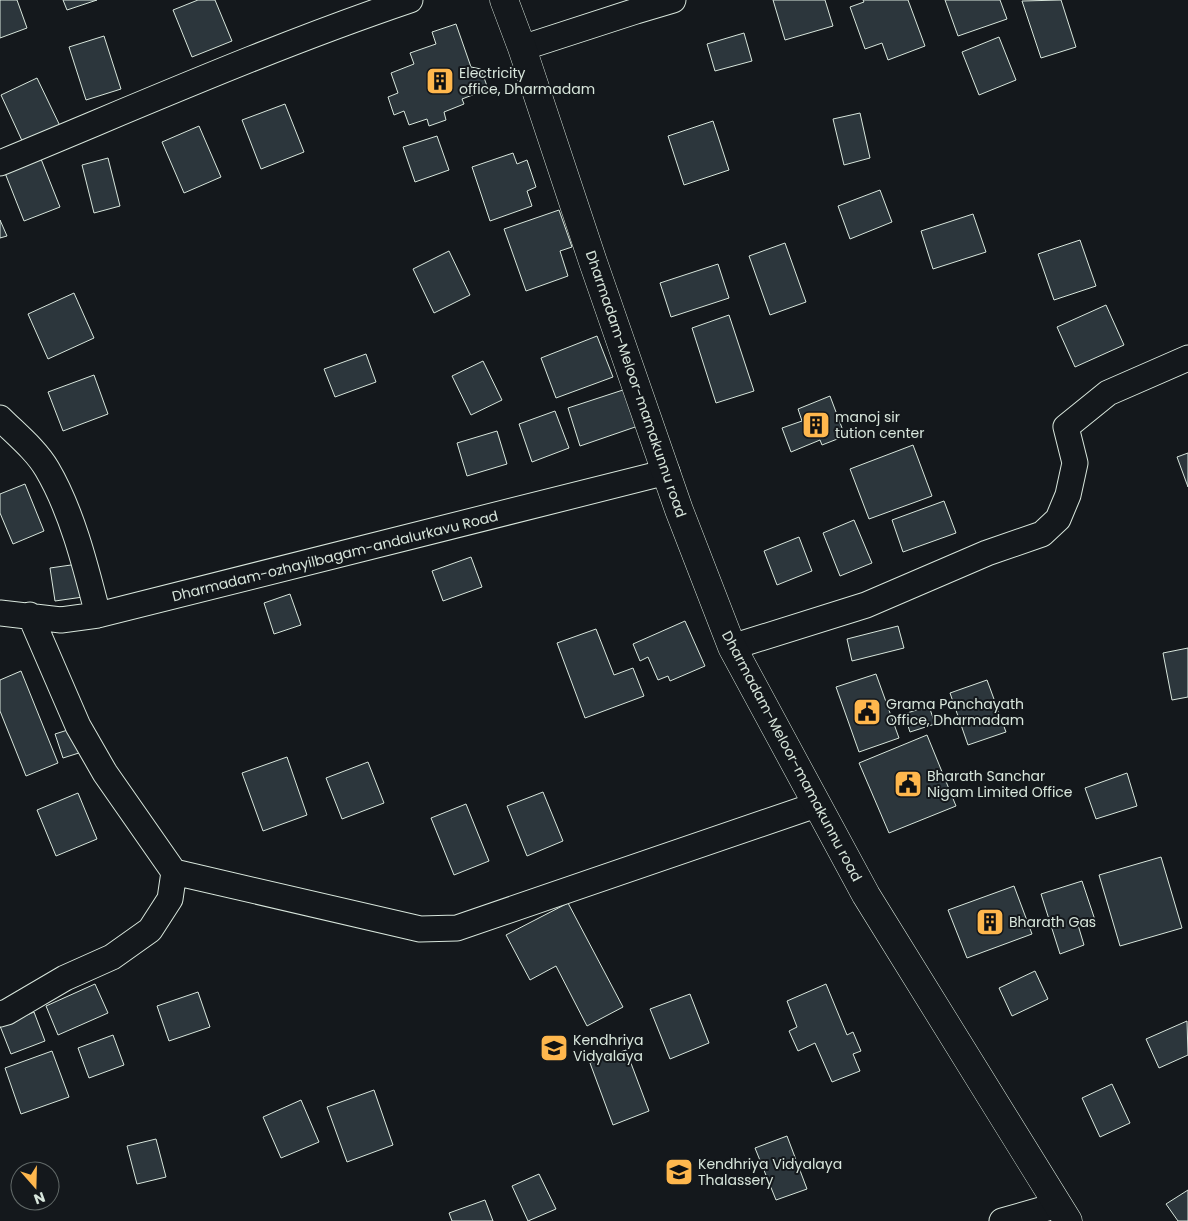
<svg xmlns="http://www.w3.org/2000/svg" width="1188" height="1221" font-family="Poppins,sans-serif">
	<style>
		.building { fill: #2c363c; stroke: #d8e6dc }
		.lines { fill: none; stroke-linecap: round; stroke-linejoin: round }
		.street-casing { stroke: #d8e6dc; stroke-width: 27 }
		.secondary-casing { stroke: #d8e6dc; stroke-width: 29 }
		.street { stroke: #14181c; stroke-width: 25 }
		.secondary { stroke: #14181c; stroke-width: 28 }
		.labels { text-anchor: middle; stroke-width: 4; stroke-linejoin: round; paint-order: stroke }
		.poi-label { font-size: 14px; fill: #d8e6dc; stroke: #14181c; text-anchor: start }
		.street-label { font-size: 14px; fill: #d8e6dc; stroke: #14181c }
	</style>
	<rect width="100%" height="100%" fill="#14181c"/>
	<path class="building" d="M0,0H17L27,28L0,38Z
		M63,0H97L67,10Z
		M198,0H215L232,41L192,57L173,10Z
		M773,0H825L833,26L785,40Z
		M863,0H908L925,46L888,60L882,43L865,49L850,7L864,2Z
		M945,0H1000L1007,19L958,36Z
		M1061,0L1076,47L1041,58L1022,1Z
		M456,24L471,67L481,69L488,89L462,99L464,104L444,112L446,120L429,126L427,119L409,125L404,111L394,115L388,97L398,93L391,73L414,64L410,53L436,44L432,32Z
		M744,33L752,61L715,71L707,44Z
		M104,36L121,89L86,100L69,47Z
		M999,37L1016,80L979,95L962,52Z
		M37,78L61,128L24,145L1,95Z
		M285,104L304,152L261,169L242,120Z
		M860,113L870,158L844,165L833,119Z
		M713,121L729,170L684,185L668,136Z
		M199,126L221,177L184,193L162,142Z
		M437,136L449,170L415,182L403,147Z
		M513,153L517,164L527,160L536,187L527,191L532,206L490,221L472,167Z
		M108,158L120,206L94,213L82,165Z
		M41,159L60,207L24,221L5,173Z
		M880,190L892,222L850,239L838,206Z
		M559,210L572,247L560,251L568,276L526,291L504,229Z
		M973,214L986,252L933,269L921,231Z
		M0,220L7,236L0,238Z
		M1080,240L1096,286L1054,300L1038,254Z
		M785,243L806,302L770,315L749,256Z
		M449,251L470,295L434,313L413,269Z
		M718,264L729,298L671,317L660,283Z
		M74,293L94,338L48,359L28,314Z
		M1106,305L1124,345L1075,367L1057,327Z
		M729,315L754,391L716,403L692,328Z
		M597,336L613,377L556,398L541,358Z
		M366,354L376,382L335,397L324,369Z
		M483,361L502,400L471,415L452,376Z
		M94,375L108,414L63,431L48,392Z
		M629,388L641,425L580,446L568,408Z
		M830,396L845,436L822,445L820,440L791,452L782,428L802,421L798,409Z
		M555,411L569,448L532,462L519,424Z
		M497,431L507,464L467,476L457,443Z
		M913,445L932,496L869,519L850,469Z
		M1188,453V487L1177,457Z
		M25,484L44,531L13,544L0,513V494Z
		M944,501L956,533L903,552L892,520Z
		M854,520L872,563L840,576L823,533Z
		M799,537L812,571L777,585L764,551Z
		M471,557L482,587L443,601L432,571Z
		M78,564L83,597L55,601L50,568Z
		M290,594L301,625L274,634L264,603Z
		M685,621L705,666L670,681L668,676L658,680L648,657L640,661L633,644Z
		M898,626L904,648L852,661L847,639Z
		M596,629L614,675L633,668L644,696L585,718L557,643Z
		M1188,648V697L1172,700L1163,653Z
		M21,671L58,763L26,776L0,711V680Z
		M876,674L899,738L859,752L836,687Z
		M987,680L1006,732L968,745L950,693Z
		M929,706L935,724L910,732L904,714Z
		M74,728L82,752L63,758L55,734Z
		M927,735L956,806L889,833L859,763Z
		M287,757L307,815L263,831L242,773Z
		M368,762L384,803L342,819L326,778Z
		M1127,773L1137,806L1096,819L1085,788Z
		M543,792L563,841L527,856L507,806Z
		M78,793L97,839L56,856L37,810Z
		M466,804L489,861L454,875L431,818Z
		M1161,857L1182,928L1120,946L1099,875Z
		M1082,881L1095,920L1078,925L1084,945L1060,954L1041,894Z
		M1014,886L1032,934L967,958L948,910Z
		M568,903L623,1007L587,1026L556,966L530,980L506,935Z
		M1035,971L1048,999L1012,1016L999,988Z
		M95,984L108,1013L58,1035L46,1006Z
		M826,984L847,1035L853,1032L861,1051L853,1054L860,1071L832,1082L815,1043L798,1051L789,1031L797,1027L787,1001Z
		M198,992L210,1027L169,1041L157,1006Z
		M690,994L709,1043L670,1059L650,1009Z
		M34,1012L45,1041L11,1054L0,1026Z
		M1187,1021L1188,1055L1159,1068L1146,1039Z
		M113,1035L124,1065L89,1078L78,1048Z
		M626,1050L649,1111L613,1125L590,1063Z
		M52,1051L69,1097L21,1114L5,1068Z
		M1112,1084L1130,1123L1100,1137L1082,1098Z
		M374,1090L393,1145L347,1162L327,1107Z
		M301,1100L319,1142L281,1158L263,1117Z
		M787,1136L807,1189L776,1200L755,1148Z
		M156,1139L166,1177L137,1184L127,1146Z
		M539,1174L556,1209L528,1221L512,1186Z
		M1188,1190V1221H1178L1166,1204Z
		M485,1200L493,1221H452L449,1213Z"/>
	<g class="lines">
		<defs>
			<path id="street" d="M522,48L636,11L673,0
				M0,163C136,107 271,47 410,0
				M0,418C16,434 36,450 47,469C72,511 86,568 98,615
				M0,613L61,620L98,615L667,472
				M30,615L78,726L105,773L174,872L420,929L457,928L816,805
				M732,647L866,605L987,553L1042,534L1058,519L1068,495L1075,463L1066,427L1108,393L1188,358
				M0,1014L7,1012L65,978L112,957L150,930L170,899L174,872
				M1002,1221L1058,1205"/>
			<path id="secondary" d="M504,0L522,48L593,262L679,510L732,647L866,895L1068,1221"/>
		</defs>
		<use href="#street" class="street-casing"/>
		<use href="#secondary" class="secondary-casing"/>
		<use href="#street" class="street"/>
		<use href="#secondary" class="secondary"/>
	</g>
	<defs>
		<symbol id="building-square" viewBox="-11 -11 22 22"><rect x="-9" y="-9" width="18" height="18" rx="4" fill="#ffb74d" stroke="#14181c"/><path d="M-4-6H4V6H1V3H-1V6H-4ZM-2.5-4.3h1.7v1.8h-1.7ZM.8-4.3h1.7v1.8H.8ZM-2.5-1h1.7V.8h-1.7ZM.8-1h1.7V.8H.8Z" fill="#111"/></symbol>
		<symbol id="civic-square" viewBox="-11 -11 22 22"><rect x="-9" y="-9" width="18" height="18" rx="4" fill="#ffb74d" stroke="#14181c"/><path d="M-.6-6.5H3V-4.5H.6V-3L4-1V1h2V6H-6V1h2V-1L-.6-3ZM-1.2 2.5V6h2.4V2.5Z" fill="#111"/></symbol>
		<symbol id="school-square" viewBox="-11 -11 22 22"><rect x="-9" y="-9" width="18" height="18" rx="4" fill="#ffb74d" stroke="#14181c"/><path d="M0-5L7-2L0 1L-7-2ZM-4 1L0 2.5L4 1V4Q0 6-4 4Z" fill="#111"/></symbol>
	</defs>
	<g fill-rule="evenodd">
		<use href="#building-square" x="424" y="65" width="32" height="32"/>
		<use href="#building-square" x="800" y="409" width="32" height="32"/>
		<use href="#civic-square" x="851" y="696" width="32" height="32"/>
		<use href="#civic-square" x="892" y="768" width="32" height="32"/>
		<use href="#building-square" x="974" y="906" width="32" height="32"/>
		<use href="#school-square" x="538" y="1032" width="32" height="32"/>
		<use href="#school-square" x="663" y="1156" width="32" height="32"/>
	</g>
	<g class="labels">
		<g class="poi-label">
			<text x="459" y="78">Electricity<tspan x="459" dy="16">office, Dharmadam</tspan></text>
			<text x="835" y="422">manoj sir<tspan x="835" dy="16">tution center</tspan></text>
			<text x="886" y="709">Grama Panchayath<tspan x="886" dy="16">Office, Dharmadam</tspan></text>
			<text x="927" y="781">Bharath Sanchar<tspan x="927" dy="16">Nigam Limited Office</tspan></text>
			<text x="1009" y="927">Bharath Gas</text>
			<text x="573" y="1045">Kendhriya<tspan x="573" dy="16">Vidyalaya</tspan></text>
			<text x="698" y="1169">Kendhriya Vidyalaya<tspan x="698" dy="16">Thalassery</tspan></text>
		</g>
		<g class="street-label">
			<text transform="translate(636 384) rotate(71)" y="5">Dharmadam-Meloor-mamakunnu road</text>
			<text transform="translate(335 556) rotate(-14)" y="5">Dharmadam-ozhayilbagam-andalurkavu Road</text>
			<text transform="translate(792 756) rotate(62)" y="5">Dharmadam-Meloor-mamakunnu road</text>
		</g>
	</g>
	<g transform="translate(35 1186) rotate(160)"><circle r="24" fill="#14181c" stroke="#626a69"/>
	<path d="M0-4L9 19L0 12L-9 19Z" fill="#ffb74d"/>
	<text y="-8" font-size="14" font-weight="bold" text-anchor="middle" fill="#d8e6dc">N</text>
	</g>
</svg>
